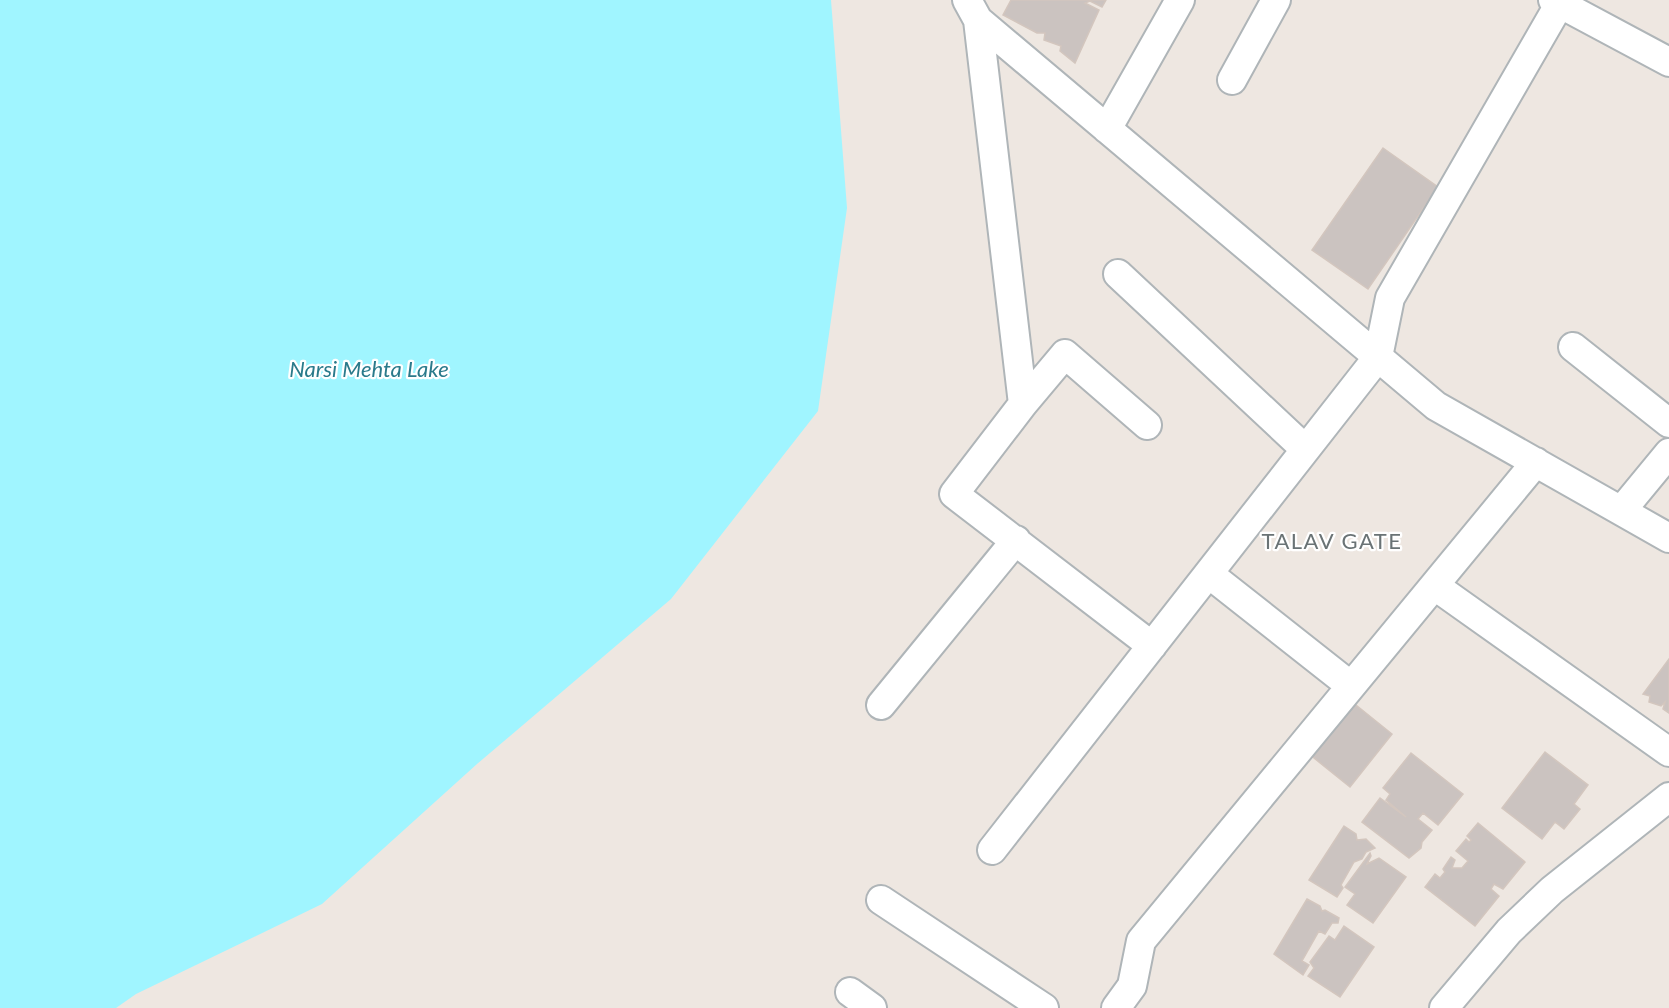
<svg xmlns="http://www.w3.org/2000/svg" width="1669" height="1008" font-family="Lato,sans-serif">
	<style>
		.water { fill: #a0f5ff }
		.building { fill: #cbc3c0; stroke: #d3c6be; stroke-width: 1.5 }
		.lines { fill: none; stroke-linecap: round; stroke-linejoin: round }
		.minor-casing { stroke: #afb5b8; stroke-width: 32 }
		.minor { stroke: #fff; stroke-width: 28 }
		.labels { text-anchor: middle; stroke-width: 4.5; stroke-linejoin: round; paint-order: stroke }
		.water-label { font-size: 22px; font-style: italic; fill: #2a7a8b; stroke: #fff }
		.neighbourhood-label { font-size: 22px; letter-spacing: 1.5px; fill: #6a7375; stroke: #fff }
	</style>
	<rect width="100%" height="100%" fill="#eee7e1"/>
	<path class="water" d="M0,0H831L847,208L818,411L671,599L477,764L322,904L136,994L116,1008H0Z"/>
	<path class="building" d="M1011,0H1106L1102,7L1090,1L1085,3L1099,10L1075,63L1060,51L1061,46L1044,40L1045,33H1037L1003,15Z
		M1383,148L1438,187L1368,289L1312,250Z
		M1669,659V713L1663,709L1665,702L1661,706L1649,702L1650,696L1643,694Z
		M1351,701L1392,734L1350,787L1309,754Z
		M1545,752L1588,785L1574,804L1580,809L1564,829L1555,822L1542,839L1502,808Z
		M1411,753L1463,794L1438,825L1423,813L1418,819L1432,830L1422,842L1421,848L1409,858L1362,822L1380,798L1406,817L1386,800L1390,794L1383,788Z
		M1478,823L1525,862L1503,889L1494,884L1491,889L1499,896L1475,926L1425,887L1435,874L1440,878L1445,872L1443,869L1451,857L1455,860L1452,868H1462L1468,861L1456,851L1466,839L1469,842L1471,840L1467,836Z
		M1344,826L1356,834L1357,840L1366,839L1375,848L1366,852L1362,859L1354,862L1341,885L1343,888L1337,897L1309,880Z
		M1370,853L1371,856L1367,864L1379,858L1406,877L1373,923L1347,905L1355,894L1345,887Z
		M1307,899L1320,906L1322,911L1325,910L1339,918L1338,923H1332L1325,934L1319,931L1302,961L1309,965L1303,975L1274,954Z
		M1344,926L1374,947L1340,997L1308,976L1314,968L1310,962L1329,936L1335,940Z"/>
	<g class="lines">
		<defs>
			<path id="minor" d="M967,0L978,20L1023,404
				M1553,0L1669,62
				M978,20L1436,406L1669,538
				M1232,80L1276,0
				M1107,129L1180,0
				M1118,274L1305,449
				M1573,347L1669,423
				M1147,425L1065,354L1023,404L954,494L1152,646
				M1622,510L1669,453
				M1209,574L1351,686
				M1435,586L1669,752
				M881,705L1016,540
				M992,850L1378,357L1390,298L1560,3
				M881,900L1044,1008
				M850,992L872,1008
				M1116,1008L1132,986L1141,941L1536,462
				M1444,1008L1509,931L1552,890L1669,797"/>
		</defs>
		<use href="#minor" class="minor-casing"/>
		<use href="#minor" class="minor"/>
	</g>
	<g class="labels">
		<g class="water-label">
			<text x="369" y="377">Narsi Mehta Lake</text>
		</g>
		<g class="neighbourhood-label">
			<text x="1332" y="549">TALAV GATE</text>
		</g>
	</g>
</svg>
